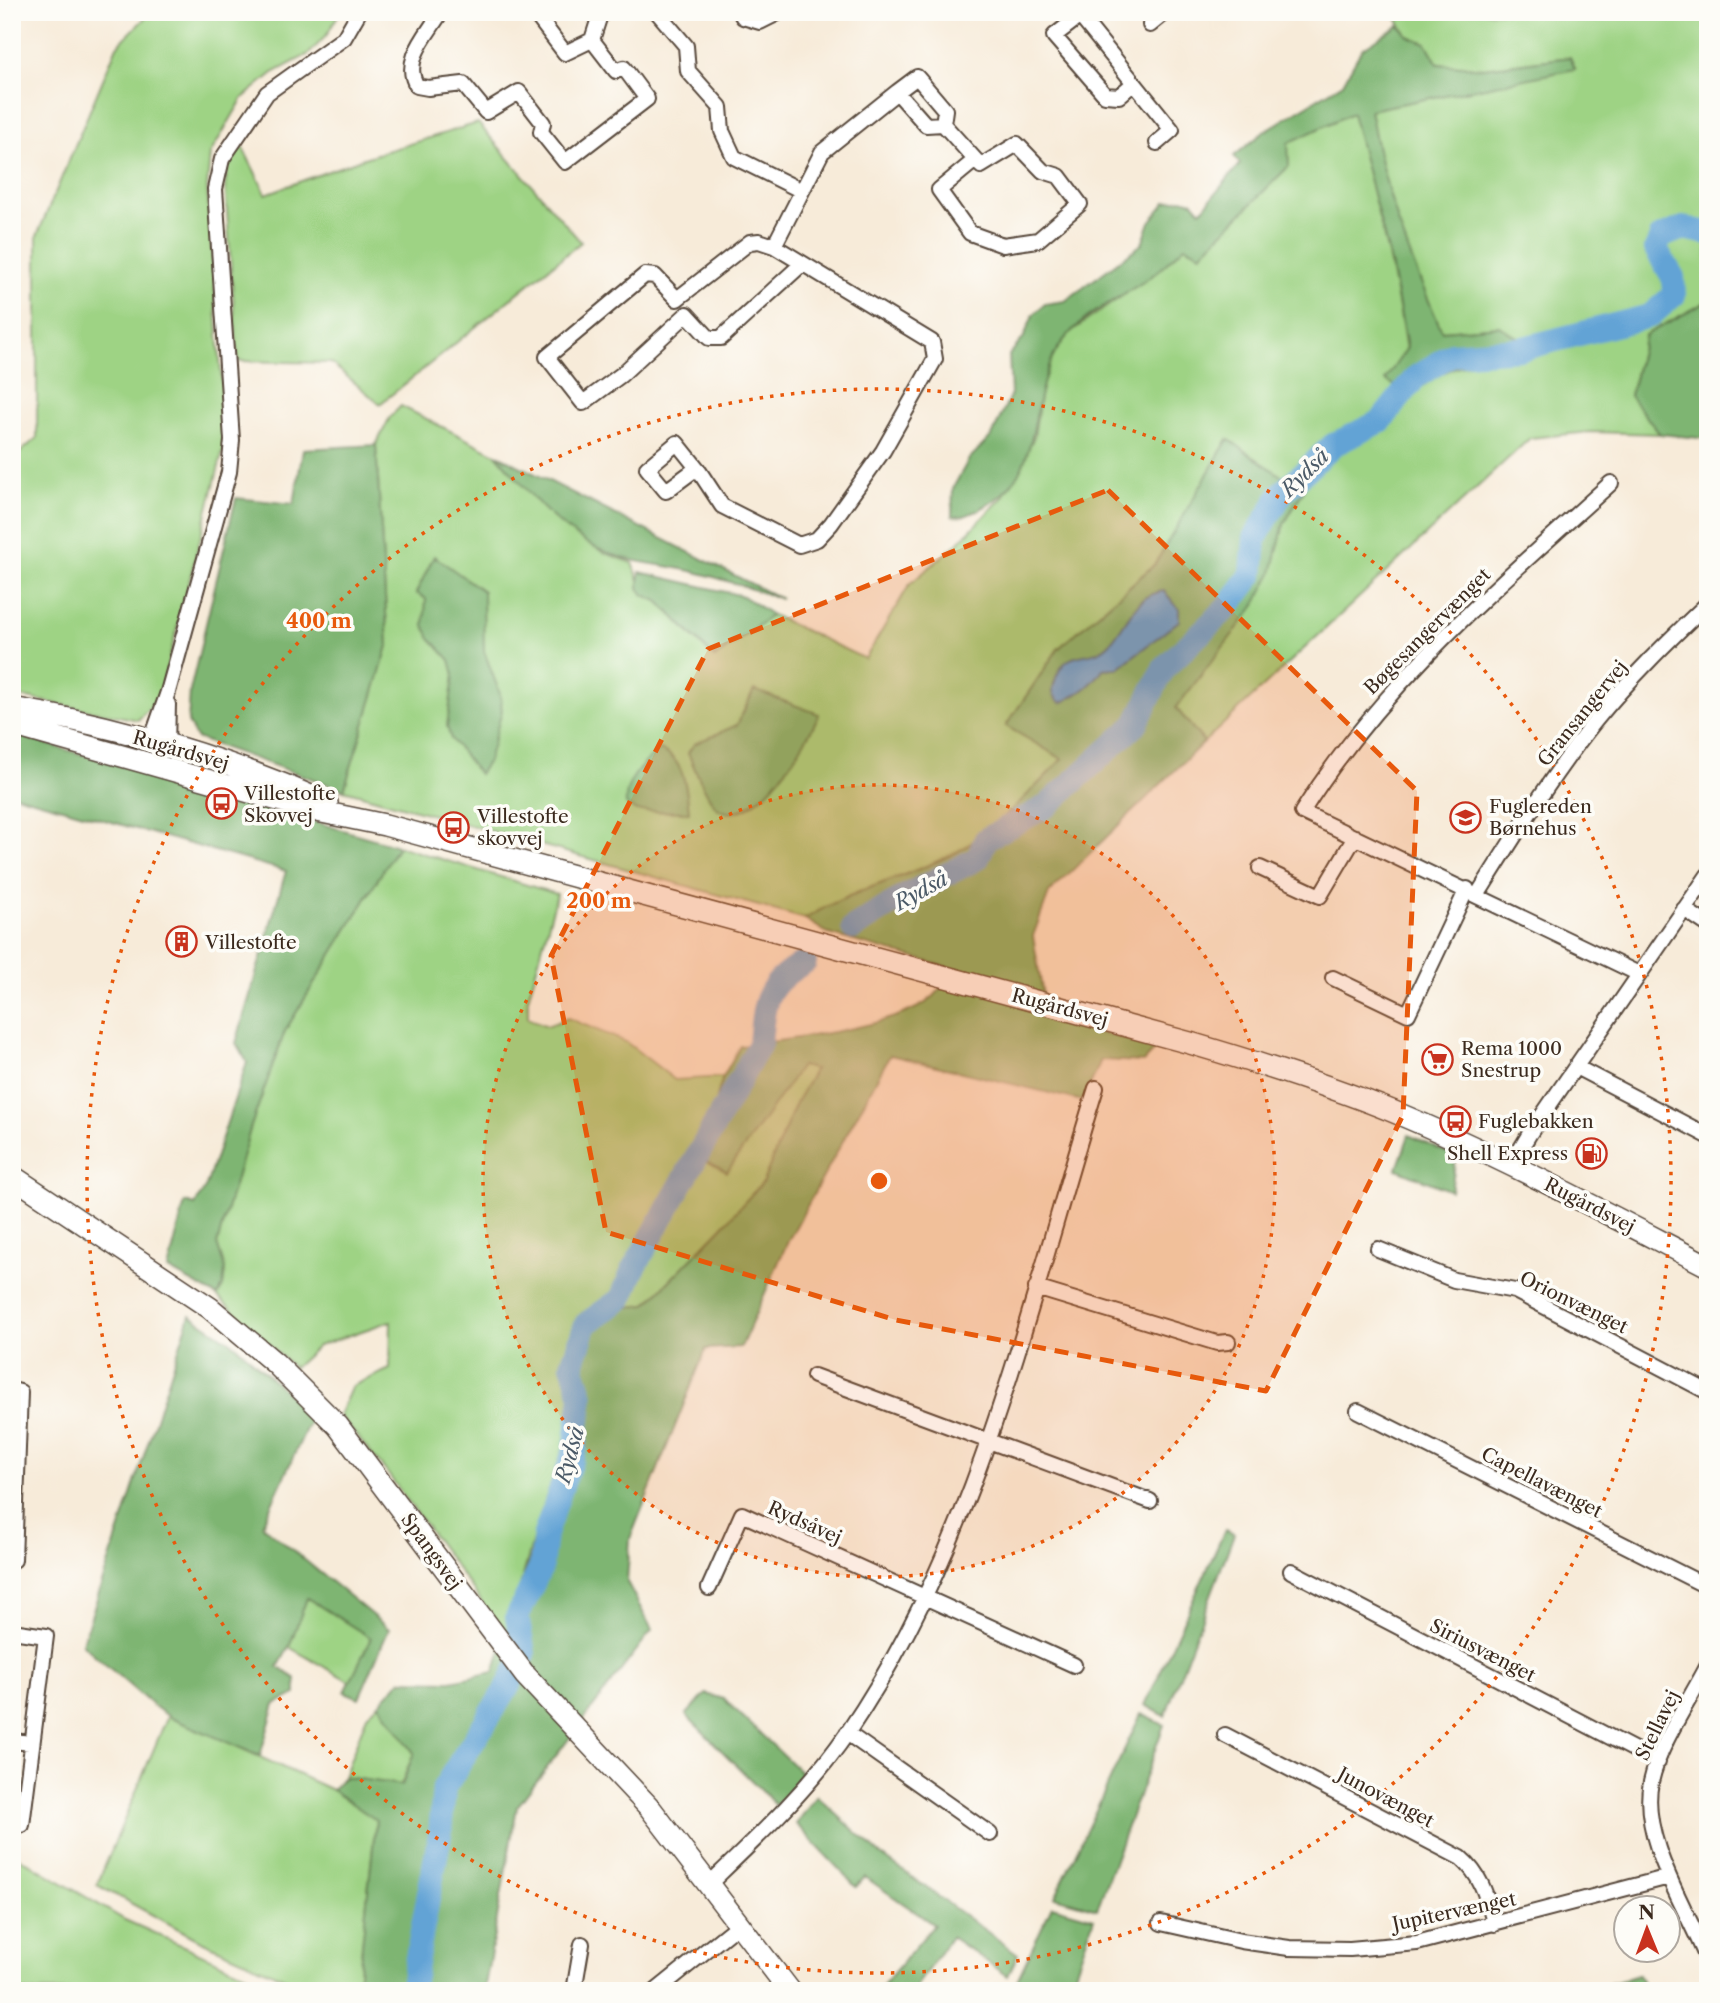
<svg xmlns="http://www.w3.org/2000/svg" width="1720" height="2003" font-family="'Libre Caslon Text',serif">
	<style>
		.green { fill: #9ed384; stroke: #6c7e51; stroke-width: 2 }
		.forest { fill: #7eb572; stroke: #5c7048; stroke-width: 2 }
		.water { fill: #62a3d5; stroke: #4e667a; stroke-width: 2 }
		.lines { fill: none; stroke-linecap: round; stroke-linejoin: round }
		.river { stroke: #62a3d5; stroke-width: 24 }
		.street-casing { stroke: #57473a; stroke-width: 18 }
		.secondary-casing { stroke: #57473a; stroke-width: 24 }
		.street { stroke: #fff; stroke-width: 14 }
		.secondary { stroke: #fff; stroke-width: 21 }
		.marked { fill: #e8590c; fill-opacity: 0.2; stroke: #e8590c; stroke-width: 5; stroke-dasharray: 14 9; stroke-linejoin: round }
		.ring { fill: none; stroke: #e8590c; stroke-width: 3.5; stroke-dasharray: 3.5 7 }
		.labels { text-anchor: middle; stroke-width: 7; stroke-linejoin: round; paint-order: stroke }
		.street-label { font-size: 19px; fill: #3b2a1e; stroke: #fdfcf7 }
		.poi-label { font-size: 19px; fill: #3b2a1e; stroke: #fdfcf7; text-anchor: start }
		.water-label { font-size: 21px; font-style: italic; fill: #4b5a67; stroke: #fdfcf7 }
		.centre { fill: #e8590c; stroke: #fdfcf7; stroke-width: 3.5 }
		.ring-label { font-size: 21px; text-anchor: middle; font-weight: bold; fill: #e8590c; stroke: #fdfcf7; stroke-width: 7; stroke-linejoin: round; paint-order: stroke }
	</style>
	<rect width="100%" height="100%" fill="#fdfcf7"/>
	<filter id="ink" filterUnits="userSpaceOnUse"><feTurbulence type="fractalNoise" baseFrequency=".0143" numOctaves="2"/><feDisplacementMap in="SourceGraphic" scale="14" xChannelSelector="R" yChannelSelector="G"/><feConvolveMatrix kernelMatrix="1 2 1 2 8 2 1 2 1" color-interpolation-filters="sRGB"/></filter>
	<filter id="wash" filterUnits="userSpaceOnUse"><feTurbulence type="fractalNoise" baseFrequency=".00686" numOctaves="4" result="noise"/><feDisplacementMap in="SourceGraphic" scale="28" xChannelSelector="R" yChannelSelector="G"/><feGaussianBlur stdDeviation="1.57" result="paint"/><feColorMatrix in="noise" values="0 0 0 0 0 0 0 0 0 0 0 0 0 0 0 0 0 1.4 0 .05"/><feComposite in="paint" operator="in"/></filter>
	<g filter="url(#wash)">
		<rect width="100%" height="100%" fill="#f7ebd9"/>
		<path class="green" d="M151,12H340L326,36L309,54L273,73L243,98L210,154L207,188L226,439L159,698L138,720L12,695V459L37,438V236L117,46Z
			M1393,12H1708V301L1645,335L1630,395L1660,434L1590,432L1530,438L1204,742L1176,708L1273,567L1284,524L1303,491L1170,541L1155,564L1058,649L1006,726L1063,759C1034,789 994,832 958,851C909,878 852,888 805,919L344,790L388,646L376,445L390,417L401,406L496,454L549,513L578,537L605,553L633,563L644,595L658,601L714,658L772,615L865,659L910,584L959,542L1003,497L1034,437L1042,383L1053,355L1069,333L1151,276L1288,143L1352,112C1376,206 1403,299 1411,395C1450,363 1465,362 1514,359L1499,326L1442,331L1409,256L1385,188L1370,110L1575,68L1570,57L1484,68L1438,64L1426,43L1408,36Z
			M478,123L581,242L380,404L331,363L238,361L225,185L229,160L241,144L266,194L364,158Z
			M398,846L557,894L528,999V1018L547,1026L568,1018L626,1042L675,1080L723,1077L699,1158L771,1105L801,1065L815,1069L796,1103L763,1182L721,1228L646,1305L582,1314L575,1416L541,1512L506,1635L385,1470L339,1415L352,1386L390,1369L391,1321L318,1346L294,1368L217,1296L223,1286L225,1269L217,1244L251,1126L285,1031Z
			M307,1598L371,1638L351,1682L289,1647Z
			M379,1704L414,1753L401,1785L344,1777L367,1715Z
			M168,1715L332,1790L376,1819L357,1991H313L199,1940L97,1885Z
			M12,1853L125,1920L284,1991H12Z"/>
		<path class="forest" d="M1399,25L1408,36L1426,43L1438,64L1484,68L1570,57L1575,69L1370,110C1384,192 1408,255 1442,331L1499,326L1517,337L1515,359C1465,362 1450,363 1411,395L1385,380L1407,348L1391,263L1352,113L1288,143L1289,166L1201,254L1185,246C1173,257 1162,269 1149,278C1123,296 1092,310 1070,333C1019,385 1055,470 982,508C971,513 965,518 952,516L953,488L969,459L992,436L1011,394L1009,355L1023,339L1033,315L1045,304L1065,301L1142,244L1150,222L1166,202L1182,199L1193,202L1201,211L1240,164L1234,156L1265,131L1343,83L1362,49Z
			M1708,301V439L1660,434L1630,396L1645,335Z
			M1228,439L1303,491L1284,524L1272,573L1253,608L1176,708L1204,742L1049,893L1033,936L1047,1019L1157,1047L1143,1062L1101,1060L1083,1101L890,1055L788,1241L741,1347L706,1349L630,1539L627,1582L652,1630L517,1807L484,1991H357L376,1820L332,1790L344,1777L402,1785L414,1753L379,1704L401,1680L451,1681L494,1672L575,1416L582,1313L646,1305L721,1228L763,1182L796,1103L815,1069L801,1066L727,1172L699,1157L723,1077L740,1046C784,1040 909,1027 937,993C942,987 945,974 947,967L829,934L805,919C852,889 908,878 957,852C992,833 1035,788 1062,759L1006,726L1058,649L1155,564Z
			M376,445L388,646L344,790L196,738L188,722L190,691L236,498L294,504L303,449Z
			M496,454L781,599C754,590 727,580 699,573C654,561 620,566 578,537C545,516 521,483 496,454Z
			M434,556L483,591L484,651L500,694L502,711L488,761L479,774L451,739L447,726L454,675L450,660L430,638L424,625L426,599L416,593Z
			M640,572L743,596L772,615L715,658L658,601L644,595L639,588Z
			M754,690L819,714C808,740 756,828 720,810C710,805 693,765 688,753L694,744L737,725Z
			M12,734L398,846L285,1031L251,1126L217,1244L225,1269L223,1286L217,1296L168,1269L185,1202L195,1205L206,1186L247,1062L236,1043L286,871L12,794Z
			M660,750C684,758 687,789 689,812L636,811L626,804C624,781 643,763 660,750Z
			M1409,1135L1456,1157L1451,1191L1397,1169Z
			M190,1315L237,1346L312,1416L262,1525L389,1629L359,1698L345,1692L371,1638L307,1598L289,1647L278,1667L296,1679V1694L275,1704L260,1756L173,1719L152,1705L82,1644Z
			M1225,1530L1234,1534L1165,1716L1145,1705Z
			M706,1694L724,1699L804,1775L776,1805L686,1715Z
			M1141,1714L1164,1725L1097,1909L1055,1897Z
			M817,1796L881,1855L1018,1954L1008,1976L951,1937L913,1991H878L934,1925L865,1877L856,1887L796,1824Z
			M1052,1906L1094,1918L1069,1991H1012Z
			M1638,1975L1643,1984L1623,1991H1587Z"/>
		<path class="water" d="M1164,591L1179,609V621L1118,668L1103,669C1092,686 1079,694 1061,703C1054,697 1051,693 1054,684C1066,641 1090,666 1111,642C1128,623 1135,594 1164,591Z"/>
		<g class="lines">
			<path class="river" d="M853,928L905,896L978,858L986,839L1047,806L1136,724L1164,668L1228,607L1252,574L1255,538L1282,493L1333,445L1381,421L1416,377L1452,354L1520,349L1650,316L1674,295L1673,277L1656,249L1661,237L1683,228L1708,233
				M411,1991L440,1834L444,1788L510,1683L524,1654L517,1617L541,1567L545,1534L575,1449L582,1396L572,1365L586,1324L621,1299L633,1270L760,1044C764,1000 765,985 805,962"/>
		</g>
	</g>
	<g filter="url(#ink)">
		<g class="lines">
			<defs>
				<path id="street" d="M441,12C428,34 401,61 417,86L428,88L463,84L486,112L519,92L543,123L541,132L565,162L647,99L624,68L616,71L592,40
					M534,12L565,53L592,40L601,12
					M657,12L686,46L688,71L720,107L722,131L734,157L800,190
					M740,12L743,17L760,22L780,12
					M1080,16L1134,83L1119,96L1105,95L1054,36L1080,16V12
					M1150,25L1166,12
					M1134,83L1172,130L1157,143
					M897,92L917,77L945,110L943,124
					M774,246L759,241L750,242L677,299L655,276L645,275L547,357L583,403L621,375L687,314L709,338H721L802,264
					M697,468L677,443L647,468L666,491L697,468L722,506L799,545L817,539L831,524L883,451L935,359L932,342L774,246L822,152L897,92L926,125L943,124L981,166L1017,144L1043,171L1059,176L1080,204L1038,240L1003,245L970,233L939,190L974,161
					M1611,483C1499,585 1383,682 1302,812L1639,974
					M151,741L168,692L229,472L232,440L215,189L222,159L267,93L344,38L359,12
					M167,746L168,704
					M1260,868L1320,896L1355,837
					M1478,894C1515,835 1552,775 1596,720C1630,678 1669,640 1708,603
					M1684,909L1708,925
					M1333,978L1408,1014L1467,889
					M1576,1067L1708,1136
					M1511,1165L1530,1133L1708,875
					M1378,1249L1454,1280L1515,1291L1708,1392
					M1036,1288L1217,1343L1228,1342
					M814,1376L1150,1501
					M12,1390L20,1392L14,1560
					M1358,1411L1708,1587
					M1291,1571L1658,1762
					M709,1588L742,1514L1074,1665
					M12,1631L46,1636L22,1825
					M1708,1665C1689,1702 1660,1742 1651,1782C1639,1839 1688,1910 1708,1961
					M847,1733L990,1834
					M1225,1735L1461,1858C1482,1876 1487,1898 1495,1924
					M12,1741L32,1743
					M709,1884C759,1836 809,1789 848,1732C979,1540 1028,1306 1096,1088
					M1161,1923L1241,1941L1289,1948L1350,1949L1417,1943L1669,1877
					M574,1991L582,1944
					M656,1991L739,1924"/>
				<path id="secondary" d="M12,708C119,726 228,759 327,803
					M12,725L317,811L385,825L1190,1043C1258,1063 1326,1084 1392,1111C1500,1156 1604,1212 1708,1266
					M12,1176L210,1308L275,1363L338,1426L525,1675L650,1808L790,1991"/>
			</defs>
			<use href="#street" class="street-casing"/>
			<use href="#secondary" class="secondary-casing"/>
			<use href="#street" class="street"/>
			<use href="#secondary" class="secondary"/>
		</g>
	</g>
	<path class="marked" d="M1108,490L1417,791L1403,1115L1266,1391L896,1320L606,1232L551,956L708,649Z"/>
	<circle cx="879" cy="1181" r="396" fill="#e8590c" fill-opacity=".12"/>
	<g class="ring">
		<circle cx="879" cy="1181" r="396"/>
		<circle cx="879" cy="1181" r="792"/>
	</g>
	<defs>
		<symbol id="bus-ring" viewBox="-11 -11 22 22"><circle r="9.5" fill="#fdfcf7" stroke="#c8321e" stroke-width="1.5"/><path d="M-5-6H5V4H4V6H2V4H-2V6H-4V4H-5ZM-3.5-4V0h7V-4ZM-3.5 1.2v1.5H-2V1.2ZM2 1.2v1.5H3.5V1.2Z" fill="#c8321e"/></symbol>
		<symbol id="school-ring" viewBox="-11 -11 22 22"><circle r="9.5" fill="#fdfcf7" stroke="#c8321e" stroke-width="1.5"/><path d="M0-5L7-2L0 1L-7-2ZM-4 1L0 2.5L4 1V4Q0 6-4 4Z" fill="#c8321e"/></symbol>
		<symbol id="building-ring" viewBox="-11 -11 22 22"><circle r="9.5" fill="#fdfcf7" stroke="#c8321e" stroke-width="1.5"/><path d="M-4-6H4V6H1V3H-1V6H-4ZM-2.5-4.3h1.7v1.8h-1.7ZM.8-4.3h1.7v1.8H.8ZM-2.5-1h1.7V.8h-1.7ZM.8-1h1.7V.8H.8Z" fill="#c8321e"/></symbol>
		<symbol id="supermarket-ring" viewBox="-11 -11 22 22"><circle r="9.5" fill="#fdfcf7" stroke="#c8321e" stroke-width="1.5"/><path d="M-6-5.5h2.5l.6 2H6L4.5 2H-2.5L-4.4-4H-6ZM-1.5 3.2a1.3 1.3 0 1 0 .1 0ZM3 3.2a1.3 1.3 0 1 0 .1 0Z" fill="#c8321e"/></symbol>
		<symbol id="fuel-ring" viewBox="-11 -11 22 22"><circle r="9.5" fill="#fdfcf7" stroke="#c8321e" stroke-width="1.5"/><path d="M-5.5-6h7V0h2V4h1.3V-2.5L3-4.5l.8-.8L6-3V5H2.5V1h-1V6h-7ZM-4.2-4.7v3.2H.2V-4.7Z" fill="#c8321e"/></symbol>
	</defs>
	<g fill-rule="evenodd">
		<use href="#bus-ring" x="204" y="786" width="35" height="35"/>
		<use href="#school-ring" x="1448" y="800" width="35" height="35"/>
		<use href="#bus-ring" x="436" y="810" width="35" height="35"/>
		<use href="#building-ring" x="164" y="924" width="35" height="35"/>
		<use href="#supermarket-ring" x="1420" y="1042" width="35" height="35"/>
		<use href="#bus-ring" x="1438" y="1104" width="35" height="35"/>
		<use href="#fuel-ring" x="1574" y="1136" width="35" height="35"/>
	</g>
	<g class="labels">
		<g class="street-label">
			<text transform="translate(1427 631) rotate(-45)" y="7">Bøgesangervænget</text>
			<text transform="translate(1582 713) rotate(-51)" y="7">Gransangervej</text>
			<text transform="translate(181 750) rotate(16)" y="7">Rugårdsvej</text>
			<text transform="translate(1060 1007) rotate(15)" y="7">Rugårdsvej</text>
			<text transform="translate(1590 1205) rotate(27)" y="7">Rugårdsvej</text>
			<text transform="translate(1574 1302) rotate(26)" y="7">Orionvænget</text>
			<text transform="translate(1542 1482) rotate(27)" y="7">Capellavænget</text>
			<text transform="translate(805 1522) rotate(24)" y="7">Rydsåvej</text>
			<text transform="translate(432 1551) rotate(54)" y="7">Spangsvej</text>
			<text transform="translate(1483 1650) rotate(27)" y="7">Siriusvænget</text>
			<text transform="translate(1657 1725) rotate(-64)" y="7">Stellavej</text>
			<text transform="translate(1386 1797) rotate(28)" y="7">Junovænget</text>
			<text transform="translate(1454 1911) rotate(-12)" y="7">Jupitervænget</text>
		</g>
		<g class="poi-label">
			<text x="244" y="800">Villestofte<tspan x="244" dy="22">Skovvej</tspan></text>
			<text x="1489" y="813">Fuglereden<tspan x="1489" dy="22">Børnehus</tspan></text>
			<text x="477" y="823">Villestofte<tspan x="477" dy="22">skovvej</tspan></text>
			<text x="205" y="949">Villestofte</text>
			<text x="1461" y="1055">Rema 1000<tspan x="1461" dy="22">Snestrup</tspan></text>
			<text x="1478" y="1128">Fuglebakken</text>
			<text x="1568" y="1160" text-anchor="end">Shell Express</text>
		</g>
		<g class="water-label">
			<text transform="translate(1305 473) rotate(-45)" y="7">Rydså</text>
			<text transform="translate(921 891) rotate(-29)" y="7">Rydså</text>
			<text transform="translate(570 1455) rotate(-75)" y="7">Rydså</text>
		</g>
	</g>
	<circle cx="879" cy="1181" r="10" class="centre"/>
	<g class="ring-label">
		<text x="319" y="628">400 m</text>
		<text x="599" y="908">200 m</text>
	</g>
	<rect width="1720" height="2003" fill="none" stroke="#fdfcf7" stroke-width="42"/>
	<g transform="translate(1647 1929) rotate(359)"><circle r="33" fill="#fdfcf7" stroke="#afa8a0" stroke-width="2"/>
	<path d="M0-5L12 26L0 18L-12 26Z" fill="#c8321e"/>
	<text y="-10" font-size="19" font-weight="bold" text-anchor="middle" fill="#3b2a1e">N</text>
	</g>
</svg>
